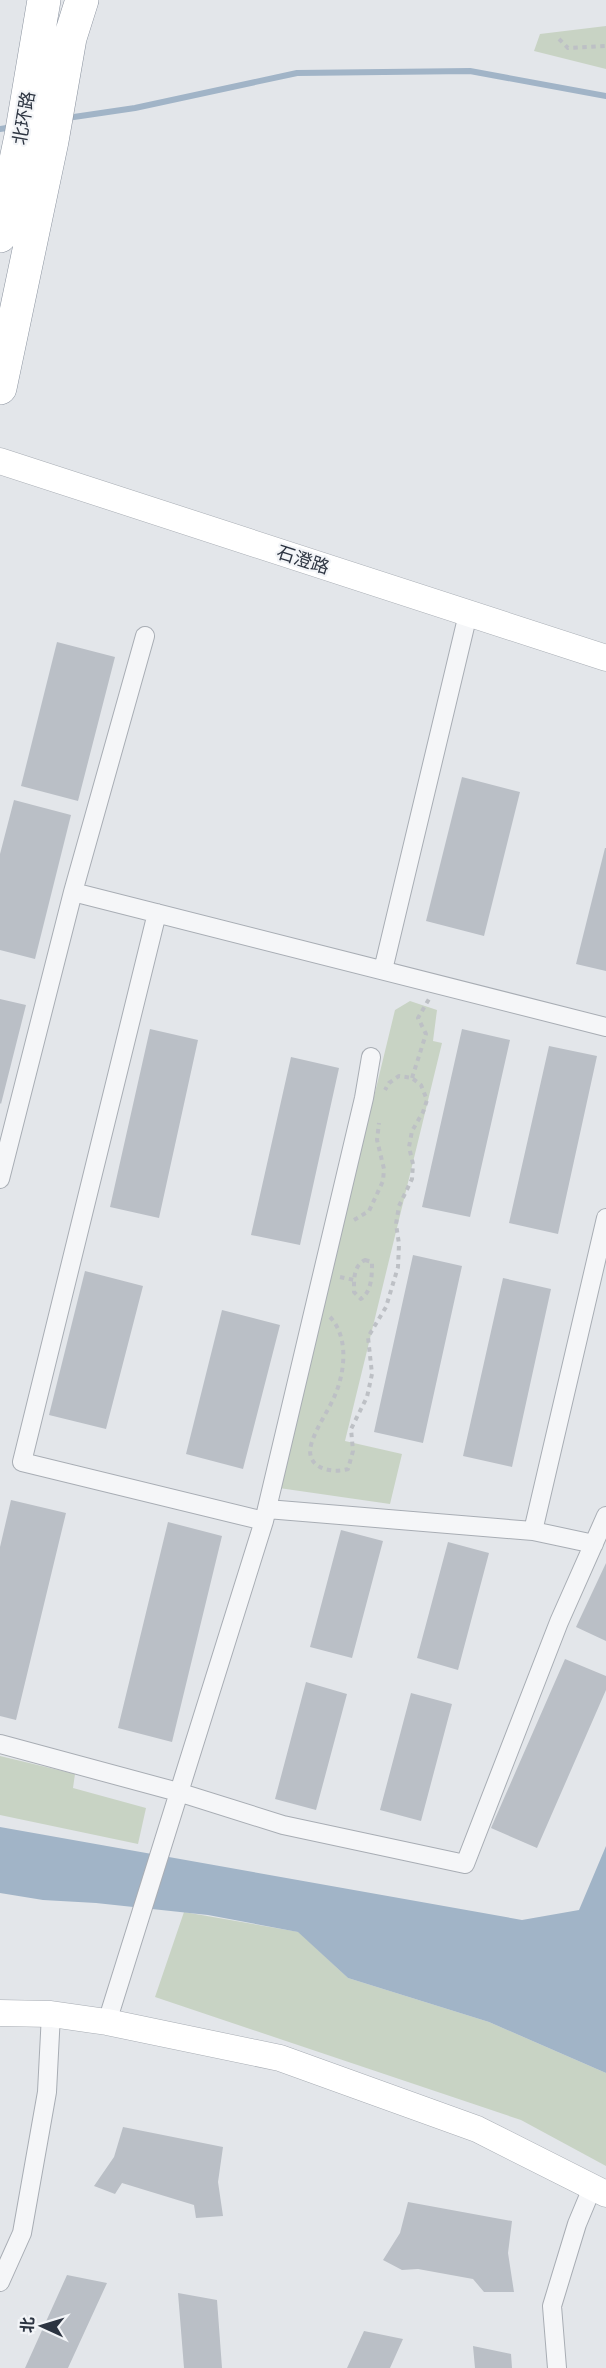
<svg xmlns="http://www.w3.org/2000/svg" width="606" height="2368" font-family="Figtree,'Noto Sans SC',sans-serif">
	<style>
		.green { fill: #c8d3c4 }
		.water { fill: #a1b4c7 }
		.lines { fill: none; stroke-linecap: round; stroke-linejoin: round }
		.stream { stroke: #a1b4c7; stroke-width: 6 }
		.building { fill: #babfc6 }
		.street-casing { stroke: #a8adb4; stroke-width: 20 }
		.secondary-casing { stroke: #a8adb4; stroke-width: 27 }
		.highway-casing { stroke: #8b939f; stroke-width: 34 }
		.path { stroke: #bdc0c5; stroke-width: 4; stroke-dasharray: 4.5 4.5; stroke-linecap: butt }
		.street { stroke: #f5f6f8; stroke-width: 18 }
		.secondary { stroke: #fff; stroke-width: 26 }
		.highway { stroke: #fff; stroke-width: 33 }
		.labels { text-anchor: middle; stroke-width: 4.5; stroke-linejoin: round; paint-order: stroke }
		.street-label { font-size: 18px; fill: #2c3441; stroke: #f2f4f7 }
	</style>
	<rect width="100%" height="100%" fill="#e3e6ea"/>
	<path class="green" d="M606,26V69L534,51L540,34Z
		M410,1001L437,1010L433,1041L442,1043L345,1441L402,1454L390,1504L279,1488L395,1010Z
		M0,1756L75,1774L73,1788L146,1808L138,1844L0,1815Z
		M184,1912L299,1932L348,1978L489,2022L606,2073V2166L521,2120L155,1997Z"/>
	<path class="water" d="M0,1827L522,1920L579,1910L606,1846V2073L489,2022L348,1978L298,1932L208,1915L96,1903L43,1900L0,1893Z"/>
	<g class="lines">
		<path class="stream" d="M67,118L135,108L297,73L470,71L606,96
			M0,129L13,127"/>
	</g>
	<path class="building" d="M57,642L115,657L78,801L21,786Z
		M462,777L520,792L484,936L426,921Z
		M14,800L71,815L35,959L0,950V854Z
		M605,848H606V971L576,964Z
		M0,999L26,1005L1,1104L0,1103Z
		M150,1029L198,1040L159,1218L110,1207Z
		M462,1029L510,1040L470,1217L422,1207Z
		M549,1046L597,1056L558,1234L509,1223Z
		M291,1057L339,1068L300,1245L251,1235Z
		M413,1255L462,1266L423,1443L374,1432Z
		M85,1271L143,1286L106,1429L49,1415Z
		M503,1278L551,1289L512,1467L463,1456Z
		M222,1310L280,1325L243,1469L186,1454Z
		M11,1500L66,1513L16,1720L0,1716V1547Z
		M168,1522L222,1536L172,1742L118,1728Z
		M341,1530L383,1541L352,1658L310,1647Z
		M448,1542L489,1553L458,1670L417,1658Z
		M606,1563V1641L576,1627Z
		M565,1659L606,1676V1690L537,1848L491,1828Z
		M306,1682L347,1694L316,1810L275,1799Z
		M411,1693L452,1704L421,1821L380,1810Z
		M123,2127L223,2147L218,2182L223,2216L196,2218L194,2205L122,2183L115,2194L94,2186L114,2157Z
		M408,2202L512,2221L508,2253L514,2292H484L473,2279L418,2269L402,2270L383,2260L400,2233Z
		M67,2275L107,2283L68,2368H25Z
		M178,2293L217,2300L222,2368H184Z
		M364,2331L403,2339L390,2368H347Z
		M473,2346L511,2354L512,2368H475Z"/>
	<g class="lines">
		<defs>
			<path id="street" d="M73,892L606,1027
				M157,913L22,1462L264,1521
				M383,970L468,614
				M0,1179L73,892L145,636
				M267,1509L533,1531L594,1544
				M533,1531L606,1218
				M0,1744L178,1792L283,1825L465,1864L559,1622L606,1516
				M107,2022L264,1521L364,1098L371,1057
				M0,2282L22,2233L47,2092L51,2014
				M557,2368L552,2306L577,2224L592,2188"/>
			<path id="secondary" d="M0,461L606,658
				M0,2013L51,2014L107,2022L280,2058L477,2129L606,2194"/>
			<path id="highway" d="M0,236L21,136L44,0
				M0,388L52,141L70,38L82,0"/>
		</defs>
		<use href="#street" class="street-casing"/>
		<use href="#secondary" class="secondary-casing"/>
		<use href="#highway" class="highway-casing"/>
		<path class="path" d="M559,39L568,48L606,46
			M412,1078L426,1034L418,1018L429,999
			M354,1220L369,1211L383,1181L384,1169L377,1140L379,1123
			M365,1260L372,1262C372,1275 372,1291 361,1299L354,1292C354,1280 353,1266 365,1260Z
			M340,1277L354,1280
			M330,1317C349,1337 345,1372 335,1395C328,1412 316,1427 311,1445C305,1468 331,1474 348,1469L353,1451L351,1429L367,1397L372,1374L368,1337L386,1307L398,1267L399,1244L396,1224L399,1206L412,1179L413,1164L409,1147L412,1131L423,1112L427,1100L421,1085L412,1078L399,1076L389,1083L385,1090"/>
		<use href="#street" class="street"/>
		<use href="#secondary" class="secondary"/>
		<use href="#highway" class="highway"/>
	</g>
	<g class="labels">
		<g class="street-label">
			<text transform="translate(24 118) rotate(-80)" y="6">北环路</text>
			<text transform="translate(303 560) rotate(18)" y="6">石澄路</text>
		</g>
	</g>
	<g transform="translate(42 2326) rotate(274)" stroke="#f2f4f7" stroke-width="4.5" paint-order="stroke">
	<path d="M0-4.5L10 22L0 15L-10 22Z" fill="#2c3441"/>
	<text y="-9" font-size="16" font-weight="bold" text-anchor="middle" fill="#2c3441">北</text>
	</g>
</svg>
